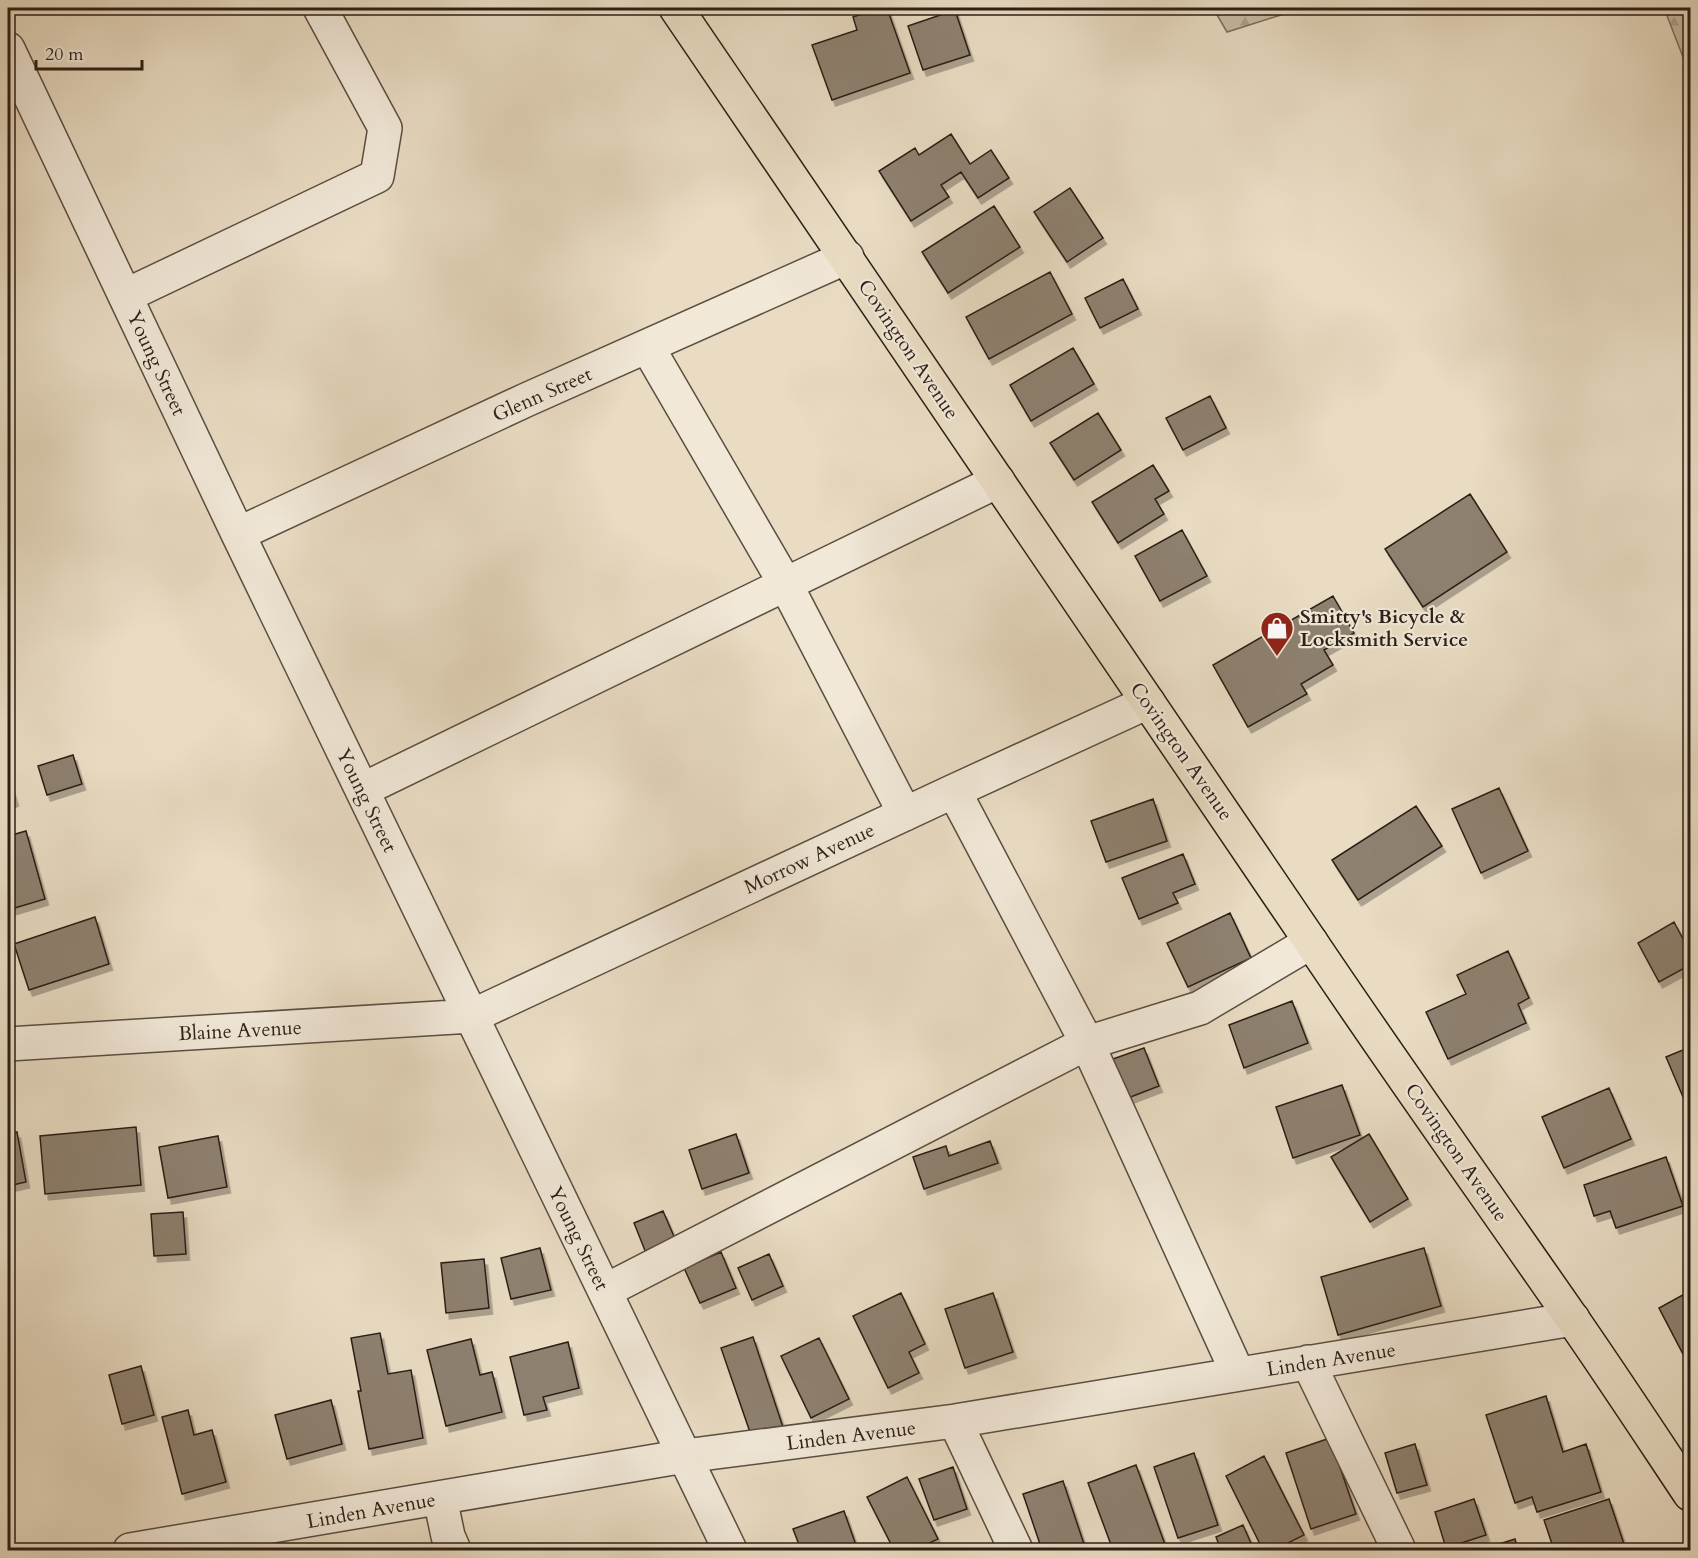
<svg xmlns="http://www.w3.org/2000/svg" width="1698" height="1558" font-family="Cardo,serif">
	<style>
		.forest { fill: url(#forest-firs); stroke: #7a6e5e; stroke-width: 1.5 }
		.building { fill: #8e8170; stroke: #2b1f16; stroke-width: 1.5; filter: url(#shadow) }
		.lines { fill: none; stroke-linecap: round; stroke-linejoin: round }
		.minor-casing { stroke: #5a4e41; stroke-width: 36 }
		.major-casing { stroke: #2b1f16; stroke-width: 36 }
		.minor { stroke: #f1e8d8; stroke-width: 33 }
		.major { stroke: #e9dcc3; stroke-width: 33 }
		.labels { text-anchor: middle; stroke-width: 4.5; stroke-linejoin: round; paint-order: stroke }
		.street-label { font-size: 20px; fill: #2b1f16; stroke: #f1e8d8 }
		.poi-label { font-size: 20px; font-weight: bold; fill: #2b1f16; stroke: #f1e8d8; text-anchor: start }
	</style>
	<defs>
		<pattern id="forest-firs" width="22" height="20" patternUnits="userSpaceOnUse" patternTransform="scale(1.5)"><rect width="22" height="20" fill="#c9bca6"/><path d="M5 1l3.5 6h-7zM16 11l3.5 6h-7z" fill="#ada18e"/></pattern>
		<filter id="shadow"><feDropShadow dx="3.5" dy="6" stdDeviation="0" flood-color="#0004"/></filter>
	</defs>
	<rect width="100%" height="100%" fill="#e9dcc3"/>
	<filter id="stains"><feTurbulence type="fractalNoise" baseFrequency=".00333" numOctaves="4"/><feColorMatrix values="0 0 0 0 .2 0 0 0 0 .09 0 0 0 0 .02 0 0 0 .5 -.17"/></filter>
	<radialGradient id="worn" r=".72"><stop offset=".6" stop-color="#630" stop-opacity="0"/><stop offset="1" stop-color="#630" stop-opacity=".3"/></radialGradient>
	<path class="forest" d="M1213,8H1303L1227,32Z
		M1664,8H1690V75Z"/>
	<path class="building" d="M880,8H887L910,73L832,100L812,45L857,30L853,17Z
		M955,10L970,55L923,70L908,26Z
		M951,134L970,164L991,150L1009,178L978,198L961,172L941,185L949,197L911,221L879,171L915,148L919,155Z
		M1070,188L1103,238L1067,262L1034,212Z
		M994,206L1020,247L948,293L922,252Z
		M1050,272L1072,314L989,359L966,317Z
		M1123,279L1138,309L1100,328L1085,298Z
		M1073,348L1094,384L1031,421L1010,385Z
		M1210,396L1226,428L1183,450L1166,418Z
		M1098,413L1121,450L1074,480L1050,443Z
		M1153,465L1169,491L1155,499L1164,514L1118,543L1092,502Z
		M1470,494L1507,552L1423,607L1385,549Z
		M1182,530L1207,576L1160,601L1135,556Z
		M1333,596L1354,633L1324,650L1333,665L1301,684L1307,694L1248,727L1213,665Z
		M73,755L82,784L47,795L38,766Z
		M8,777L15,800L8,803Z
		M1499,788L1528,851L1481,873L1452,809Z
		M1153,799L1167,841L1106,862L1091,821Z
		M1416,806L1442,846L1358,900L1332,860Z
		M26,831L45,899L8,910V836Z
		M1183,854L1195,884L1173,893L1178,903L1139,919L1122,878Z
		M1230,913L1251,958L1188,987L1167,943Z
		M95,917L109,964L29,990L14,944Z
		M1674,922L1690,952V965L1659,982L1638,943Z
		M1508,951L1529,998L1518,1004L1526,1023L1448,1059L1426,1012L1466,994L1457,975Z
		M1292,1001L1308,1043L1244,1068L1229,1025Z
		M1690,1047V1102L1686,1104L1666,1057Z
		M1144,1048L1159,1086L1128,1098L1113,1059Z
		M1342,1085L1360,1135L1293,1158L1276,1107Z
		M1609,1088L1631,1139L1564,1168L1542,1117Z
		M136,1127L141,1185L45,1194L40,1136Z
		M17,1132L26,1182L8,1186V1134Z
		M736,1134L749,1173L702,1189L689,1150Z
		M1369,1134L1408,1199L1370,1222L1331,1157Z
		M218,1136L227,1187L168,1198L159,1147Z
		M990,1141L998,1163L924,1189L913,1157L946,1146L949,1156Z
		M1666,1157L1683,1206L1616,1228L1610,1211L1594,1216L1584,1185Z
		M663,1211L676,1241L646,1253L634,1223Z
		M183,1212L186,1254L154,1256L151,1214Z
		M540,1248L551,1290L511,1299L501,1258Z
		M1424,1248L1441,1306L1338,1335L1321,1277Z
		M721,1252L736,1288L700,1303L684,1268Z
		M769,1254L783,1286L752,1300L738,1268Z
		M484,1259L489,1308L446,1313L441,1263Z
		M1690,1291V1351L1683,1354L1659,1308Z
		M901,1293L925,1344L909,1352L919,1373L888,1388L853,1316Z
		M993,1293L1013,1352L965,1368L945,1309Z
		M380,1333L388,1374L411,1370L423,1438L369,1449L358,1391H361L351,1338Z
		M753,1337L783,1427L752,1438L721,1348Z
		M819,1338L849,1399L811,1418L781,1356Z
		M471,1339L480,1375L492,1372L502,1412L446,1426L427,1350Z
		M568,1342L579,1388L543,1397L547,1410L524,1415L510,1357Z
		M141,1366L154,1415L122,1424L109,1375Z
		M1546,1396L1563,1452L1586,1444L1601,1492L1537,1512L1532,1497L1515,1503L1486,1415Z
		M331,1400L342,1444L287,1459L275,1415Z
		M188,1410L194,1435L212,1430L226,1482L182,1494L162,1417Z
		M1330,1438L1356,1514L1311,1529L1286,1453Z
		M1415,1444L1427,1485L1397,1493L1385,1453Z
		M1194,1453L1218,1525L1178,1538L1154,1467Z
		M1264,1456L1304,1535L1274,1550H1263L1226,1476Z
		M1136,1465L1166,1547L1156,1550H1113L1088,1483Z
		M953,1467L967,1509L934,1520L919,1479Z
		M907,1477L938,1539L915,1550H894L867,1497Z
		M1063,1481L1086,1550H1042L1023,1494Z
		M1474,1499L1486,1535L1446,1548L1435,1512Z
		M1609,1499L1626,1550H1554L1544,1520Z
		M844,1511L857,1548L850,1550H801L793,1529Z
		M1243,1525L1254,1550H1221L1216,1537Z
		M1515,1539L1518,1550H1480Z"/>
	<g class="lines">
		<defs>
			<path id="minor" d="M8,49L238,534L730,1550
				M125,296L377,176L385,128L320,8
				M647,346L786,585L905,814
				M238,534L526,400L847,257
				M362,790L998,481
				M954,791L1087,1043L1238,1374
				M8,1044L472,1016L954,791L1148,702
				M605,1291L1087,1043L1200,1008L1311,942
				M1308,1362L1399,1550
				M955,1421L1016,1550
				M440,1498L448,1536L454,1550
				M130,1550L685,1456L955,1421L1573,1319"/>
			<path id="major" d="M676,8C889,318 1100,630 1311,942C1395,1067 1483,1190 1569,1314C1610,1373 1650,1434 1690,1494"/>
		</defs>
		<use href="#minor" class="minor-casing"/>
		<use href="#major" class="major-casing"/>
		<use href="#minor" class="minor"/>
		<use href="#major" class="major"/>
	</g>
	<defs>
		<symbol id="shop-pin" viewBox="-11 -11 22 30"><path d="M0 17L-7.5 6A9.5 9.5 0 1 1 7.5 6Z" fill="#8f2418" stroke="#f1e8d8"/><path d="M-5-2.5h2.3a2.7 3.5 0 0 1 5.4 0H5L5.5 6h-11ZM-1.5-2.5h3a1.5 2.3 0 0 0-3 0Z" fill="#fff"/></symbol>
	</defs>
	<g fill-rule="evenodd">
		<use href="#shop-pin" x="1258" y="609" width="38" height="52"/>
	</g>
	<g class="labels">
		<g class="street-label">
			<text transform="translate(909 349) rotate(56)" y="7">Covington Avenue</text>
			<text transform="translate(157 363) rotate(65)" y="7">Young Street</text>
			<text transform="translate(542 394) rotate(-24)" y="7">Glenn Street</text>
			<text transform="translate(1182 751) rotate(55)" y="7">Covington Avenue</text>
			<text transform="translate(367 800) rotate(64)" y="7">Young Street</text>
			<text transform="translate(809 858) rotate(-25)" y="7">Morrow Avenue</text>
			<text transform="translate(240 1030) rotate(-3)" y="7">Blaine Avenue</text>
			<text transform="translate(1457 1152) rotate(55)" y="7">Covington Avenue</text>
			<text transform="translate(579 1238) rotate(64)" y="7">Young Street</text>
			<text transform="translate(1331 1359) rotate(-9)" y="7">Linden Avenue</text>
			<text transform="translate(851 1435) rotate(-7)" y="7">Linden Avenue</text>
			<text transform="translate(371 1510) rotate(-10)" y="7">Linden Avenue</text>
		</g>
		<g class="poi-label">
			<text x="1300" y="623">Smitty's Bicycle &amp;<tspan x="1300" dy="23">Locksmith Service</tspan></text>
		</g>
	</g>
	<rect width="1698" height="1558" fill="none" stroke="#e9dcc3" stroke-width="30"/>
	<rect x="9" y="9" width="1680" height="1540" fill="none" stroke="#2b1f16" stroke-width="3"/>
	<rect x="15" y="15" width="1668" height="1528" fill="none" stroke="#2b1f16" stroke-width="1.5"/>
	<path d="M36 60v9h106v-9" fill="none" stroke="#2b1f16" stroke-width="3"/>
	<text x="45" y="60" font-size="18" fill="#2b1f16" stroke="#f1e8d8" stroke-width="4.5" paint-order="stroke">20 m</text>
	<rect width="100%" height="100%" filter="url(#stains)"/>
	<rect width="100%" height="100%" fill="url(#worn)"/>
</svg>
